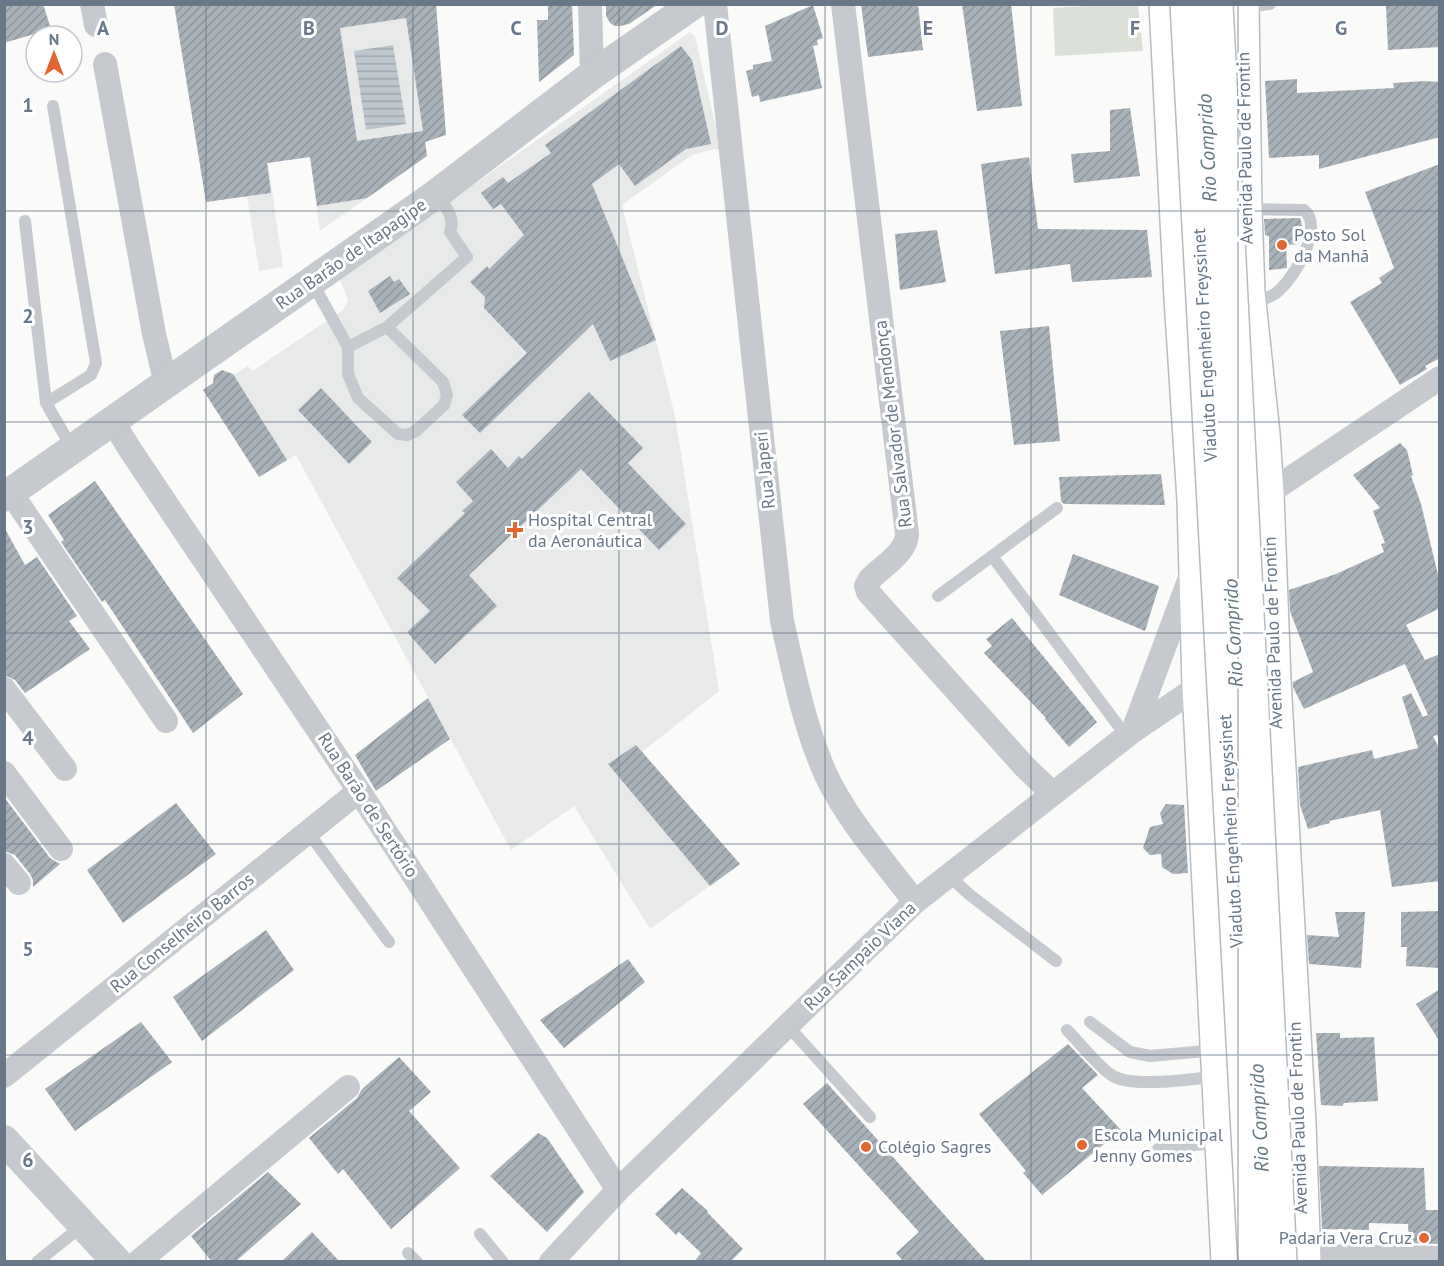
<svg xmlns="http://www.w3.org/2000/svg" width="1444" height="1266" font-family="'PT Sans',sans-serif">
	<style>
		.built { fill: #e8e9e9 }
		.pitch { fill: #dbe1d9 }
		.water { fill: url(#water-rules) }
		.building { fill: url(#building-hatch); fill-rule: evenodd }
		.lines { fill: none; stroke-linecap: round; stroke-linejoin: round }
		.secondary-casing { stroke: #b8bdc2; stroke-width: 36 }
		.service { stroke: #c6c9cd; stroke-width: 12 }
		.minor { stroke: #c6c9cd; stroke-width: 24 }
		.tertiary { stroke: #c6c9cd; stroke-width: 30 }
		.secondary { stroke: #fff; stroke-width: 33 }
		.motorway-bridge-casing { stroke: #b9bcbf; stroke-width: 36; stroke-linecap: butt }
		.motorway-bridge { stroke: #fff; stroke-width: 33 }
		.grid { fill: none; stroke: #697888; stroke-width: 1.5; stroke-opacity: 0.55 }
		.poi-dot { fill: #e16731; stroke: #fff; stroke-width: 2 }
		.labels { text-anchor: middle; stroke-width: 6; stroke-linejoin: round; paint-order: stroke }
		.street-label { font-size: 18px; fill: #697888; stroke: #fff }
		.poi-label { font-size: 18px; fill: #697888; stroke: #fff; text-anchor: start }
		.water-label { font-size: 20px; font-style: italic; fill: #657983; stroke: #fff }
		.grid-label { font-size: 20px; text-anchor: middle; font-weight: bold; fill: #697888; stroke: #fff; stroke-width: 6; stroke-linejoin: round; paint-order: stroke }
	</style>
	<defs>
		<pattern id="water-rules" width="6" height="5" patternUnits="userSpaceOnUse" patternTransform="scale(1.5)"><rect width="6" height="5" fill="#bec7cd"/><path d="M0 2.5h6" fill="none" stroke="#9ea6ac"/></pattern>
		<pattern id="building-hatch" width="6" height="6" patternUnits="userSpaceOnUse" patternTransform="scale(1.5)"><rect width="6" height="6" fill="#aab2b9"/><path d="M-1 1l2-2M0 6l6-6M5 7l2-2" fill="none" stroke="#8e969c"/></pattern>
	</defs>
	<rect width="100%" height="100%" fill="#fafaf8"/>
	<path class="built" d="M174,5H404L427,156L320,231L310,157L268,163L283,267L259,271L247,196L206,202Z
		M690,32L695,36L721,150L714,149L692,155L622,205L675,416L719,691L642,752L740,864L650,929L574,806L511,850L296,455L259,477L205,392L248,366L252,371L343,310L348,301L340,279Z"/>
	<path class="pitch" d="M1117,4L1138,5L1143,51L1055,56L1053,8Z"/>
	<path class="water" d="M393,45L406,124L366,130L354,51Z"/>
	<path class="building" d="M4,4H43L51,29L4,43Z
		M174,4H436L446,135L425,142L427,156L367,198L317,206L310,157L267,163L271,193L206,202ZM406,18L423,131L357,141L340,28Z
		M548,4H572L574,55L539,82L537,20H548Z
		M606,4H658L629,24L620,26H615L610,23L606,16Z
		M861,4H918L923,50L868,57Z
		M962,4H1011L1022,106L977,111Z
		M1440,4V47L1388,50L1386,6Z
		M813,5L823,38L817,40L818,45L813,46L822,88L760,102L759,95L752,97L746,71L753,69V65L772,61L765,26Z
		M681,46L692,60L711,144L686,149L635,186L619,164L592,184L656,340L610,361L593,324L480,433L462,415L527,353L484,308L485,297L470,282L487,266L489,269L524,235L501,204L493,209L481,193L503,177L508,183L551,153L545,145Z
		M1297,79V93L1394,88L1393,83L1424,81L1440,82V137L1319,169V155L1269,158L1265,81Z
		M1130,108L1140,176L1074,183L1071,154L1110,151V110Z
		M1029,157L1038,229L1147,230L1152,277L1072,282L1070,264L995,274L981,164Z
		M1440,164V358L1425,366L1427,369L1400,385L1350,302L1382,283L1379,278L1394,268L1365,192Z
		M1300,218L1303,229L1299,244L1286,245L1287,268L1269,270V236L1265,235L1264,219Z
		M937,230L946,282L900,290L895,234Z
		M390,276L394,282L399,279L410,294L380,313L368,291Z
		M1049,326L1060,441L1014,445L1000,331Z
		M222,370L233,374L287,460L259,477L203,390L213,383L214,375Z
		M321,388L372,442L349,464L298,410Z
		M589,392L643,448L628,463L686,524L659,550L581,469L469,575L497,606L435,664L407,632L430,611L397,578L465,513L462,511L473,501L456,482L491,449L508,468L519,456L522,459Z
		M1400,443L1407,450L1413,475L1411,476L1421,504L1440,583V608L1406,625L1425,660L1440,654V741L1437,735L1433,736L1440,750V881L1392,887L1380,810L1329,821L1330,823L1308,829L1300,805L1298,767L1372,750L1374,759L1418,748L1402,697L1411,693L1423,717L1428,715L1405,664L1304,709L1293,687V682L1313,672L1290,611L1289,590L1336,574L1384,552L1381,544L1385,543L1373,511L1380,508L1353,475Z
		M1161,474L1165,505L1064,504L1061,501L1059,477Z
		M95,481L243,694L193,733L105,600L102,602L61,542L64,540L48,515Z
		M4,527L25,565L37,557L77,616L69,621L90,649L25,693L15,680L4,675Z
		M1073,554L1159,586L1145,631L1059,595Z
		M1012,618L1097,722L1069,747L1045,719L1046,718L984,653L992,646L986,639Z
		M428,698L450,739L376,791L355,755Z
		M636,745L740,864L710,886L608,764Z
		M4,797L50,858L60,864L33,887V880L30,874L15,855L4,851Z
		M176,803L216,854L123,923L87,870Z
		M1166,804L1184,805L1188,873L1173,874L1162,867L1161,854L1150,855L1143,848L1150,827L1163,824L1160,813Z
		M1440,911V968L1406,966L1407,947H1401V912Z
		M1335,912H1365L1361,968L1309,964L1307,935L1339,937Z
		M266,930L294,970L202,1041L173,997Z
		M628,959L645,982L564,1048L540,1020Z
		M1440,989V1042L1416,1004Z
		M141,1022L172,1062L75,1131L45,1089Z
		M1316,1033H1340V1038L1374,1037L1378,1101L1344,1103L1342,1106L1321,1105Z
		M1068,1044L1098,1075L1082,1088L1121,1130L1042,1195L1023,1173L1026,1171L979,1114Z
		M399,1057L431,1092L409,1111L460,1168L391,1229L343,1169L338,1174L309,1138L357,1098L362,1089Z
		M827,1083L941,1211L987,1262H904L896,1253L919,1232L803,1104Z
		M538,1133L547,1138L584,1192L547,1232L490,1176Z
		M1319,1166L1424,1168L1426,1210H1440V1244L1409,1243L1408,1224L1369,1223V1230L1322,1229Z
		M268,1172L301,1204L235,1262H212L191,1236Z
		M682,1188L708,1211L707,1212L743,1249L730,1262H694L701,1253L679,1232L676,1235L655,1214Z
		M312,1232L340,1262H281Z"/>
	<g class="lines">
		<defs>
			<path id="secondary" d="M1166,4L1181,298L1194,500L1199,686L1228,1262
				M1242,4L1245,209L1248,293L1263,434L1267,494L1274,680L1299,1123L1304,1262"/>
		</defs>
		<use href="#secondary" class="secondary-casing"/>
		<path class="service" d="M1243,7L1270,4
			M1247,209L1304,210C1326,227 1291,285 1273,295C1266,299 1257,301 1250,304
			M25,221L46,403L72,448
			M312,282L348,347V374L358,398L398,434L407,435L416,431L444,405L447,395L443,382L387,327
			M348,347L387,327L467,257L450,232C456,218 445,205 436,195
			M46,403L91,375L96,363L53,106
			M992,556L1126,736
			M938,596L1057,508
			M308,832L389,942
			M949,876L970,895L1056,961
			M1090,1022L1130,1052L1150,1056L1217,1050
			M788,1026L870,1117
			M1067,1030C1079,1042 1100,1069 1113,1076C1133,1088 1194,1079 1218,1076
			M1158,1149L1222,1142
			M480,1234L503,1262
			M408,1253L417,1262
			M37,1262L83,1225"/>
		<path class="minor" d="M92,4L96,25
			M590,4L592,75
			M715,4L782,621C794,673 804,726 826,775C847,820 885,862 915,902
			M843,4L907,534C907,552 882,567 870,579L866,586L868,592L1024,766L1053,794
			M105,64L154,334L166,384
			M113,422L131,451L359,791L618,1190
			M11,493L166,721
			M1255,495L1267,494L1440,378
			M4,689L65,769
			M1133,731L1191,575
			M4,773L61,849
			M4,865L19,883
			M4,1076L359,791
			M1303,1256L1440,1258
			M138,1262L348,1087
			M551,1262L618,1190L915,902L1133,731L1199,686"/>
		<path class="tertiary" d="M4,497L435,195L592,75L694,4
			M4,1140L117,1262"/>
		<use href="#secondary" class="secondary"/>
		<defs>
			<path id="motorway-bridge" d="M1187,4L1255,1262
				M1216,4L1280,1262"/>
		</defs>
		<use href="#motorway-bridge" class="motorway-bridge-casing"/>
		<use href="#motorway-bridge" class="motorway-bridge"/>
	</g>
	<path class="grid" d="M206,4V1262M413,4V1262M619,4V1262M825,4V1262M1031,4V1262M1238,4V1262M4,211H1440M4,422H1440M4,633H1440M4,844H1440M4,1055H1440"/>
	<g class="poi-dot">
		<circle cx="1282" cy="245" r="6"/>
		<path d="M512 521h6v6h6v6h-6v6h-6v-6h-6v-6h6z"/>
		<circle cx="1082" cy="1145" r="6"/>
		<circle cx="866" cy="1147" r="6"/>
		<circle cx="1424" cy="1238" r="6"/>
	</g>
	<g class="labels">
		<g class="street-label">
			<text transform="translate(1245 148) rotate(-91)" y="6">Avenida Paulo de Frontin</text>
			<text transform="translate(351 254) rotate(-35)" y="6">Rua Barão de Itapagipe</text>
			<text transform="translate(1205 345) rotate(-93)" y="6">Viaduto Engenheiro Freyssinet</text>
			<text transform="translate(893 424) rotate(-97)" y="6">Rua Salvador de Mendonça</text>
			<text transform="translate(765 470) rotate(-96)" y="6">Rua Japeri</text>
			<text transform="translate(1273 633) rotate(-92)" y="6">Avenida Paulo de Frontin</text>
			<text transform="translate(368 805) rotate(57)" y="6">Rua Barão de Sertório</text>
			<text transform="translate(1231 831) rotate(-93)" y="6">Viaduto Engenheiro Freyssinet</text>
			<text transform="translate(182 933) rotate(-39)" y="6">Rua Conselheiro Barros</text>
			<text transform="translate(860 956) rotate(-44)" y="6">Rua Sampaio Viana</text>
			<text transform="translate(1298 1118) rotate(-92)" y="6">Avenida Paulo de Frontin</text>
		</g>
		<g class="poi-label">
			<text x="1294" y="241">Posto Sol<tspan x="1294" dy="21">da Manhã</tspan></text>
			<text x="528" y="526">Hospital Central<tspan x="528" dy="21">da Aeronáutica</tspan></text>
			<text x="1094" y="1141">Escola Municipal<tspan x="1094" dy="21">Jenny Gomes</tspan></text>
			<text x="878" y="1153">Colégio Sagres</text>
			<text x="1412" y="1244" text-anchor="end">Padaria Vera Cruz</text>
		</g>
		<g class="water-label">
			<text transform="translate(1207 148) rotate(-93)" y="7">Rio Comprido</text>
			<text transform="translate(1233 633) rotate(-93)" y="7">Rio Comprido</text>
			<text transform="translate(1259 1118) rotate(-93)" y="7">Rio Comprido</text>
		</g>
	</g>
	<g class="grid-label">
		<text x="103" y="35">A</text>
		<text x="309" y="35">B</text>
		<text x="516" y="35">C</text>
		<text x="722" y="35">D</text>
		<text x="928" y="35">E</text>
		<text x="1135" y="35">F</text>
		<text x="1341" y="35">G</text>
		<text x="28" y="112">1</text>
		<text x="28" y="323">2</text>
		<text x="28" y="534">3</text>
		<text x="28" y="745">4</text>
		<text x="28" y="956">5</text>
		<text x="28" y="1167">6</text>
	</g>
	<rect width="1444" height="1266" fill="none" stroke="#697888" stroke-width="12"/>
	<g transform="translate(54 54)"><circle r="28" fill="#ffffff" stroke="#c3c9cf" stroke-width="1.5"/>
	<path d="M0-4.5L10 22L0 15L-10 22Z" fill="#e16731"/>
	<text y="-9" font-size="16" font-weight="bold" text-anchor="middle" fill="#697888">N</text>
	</g>
</svg>
